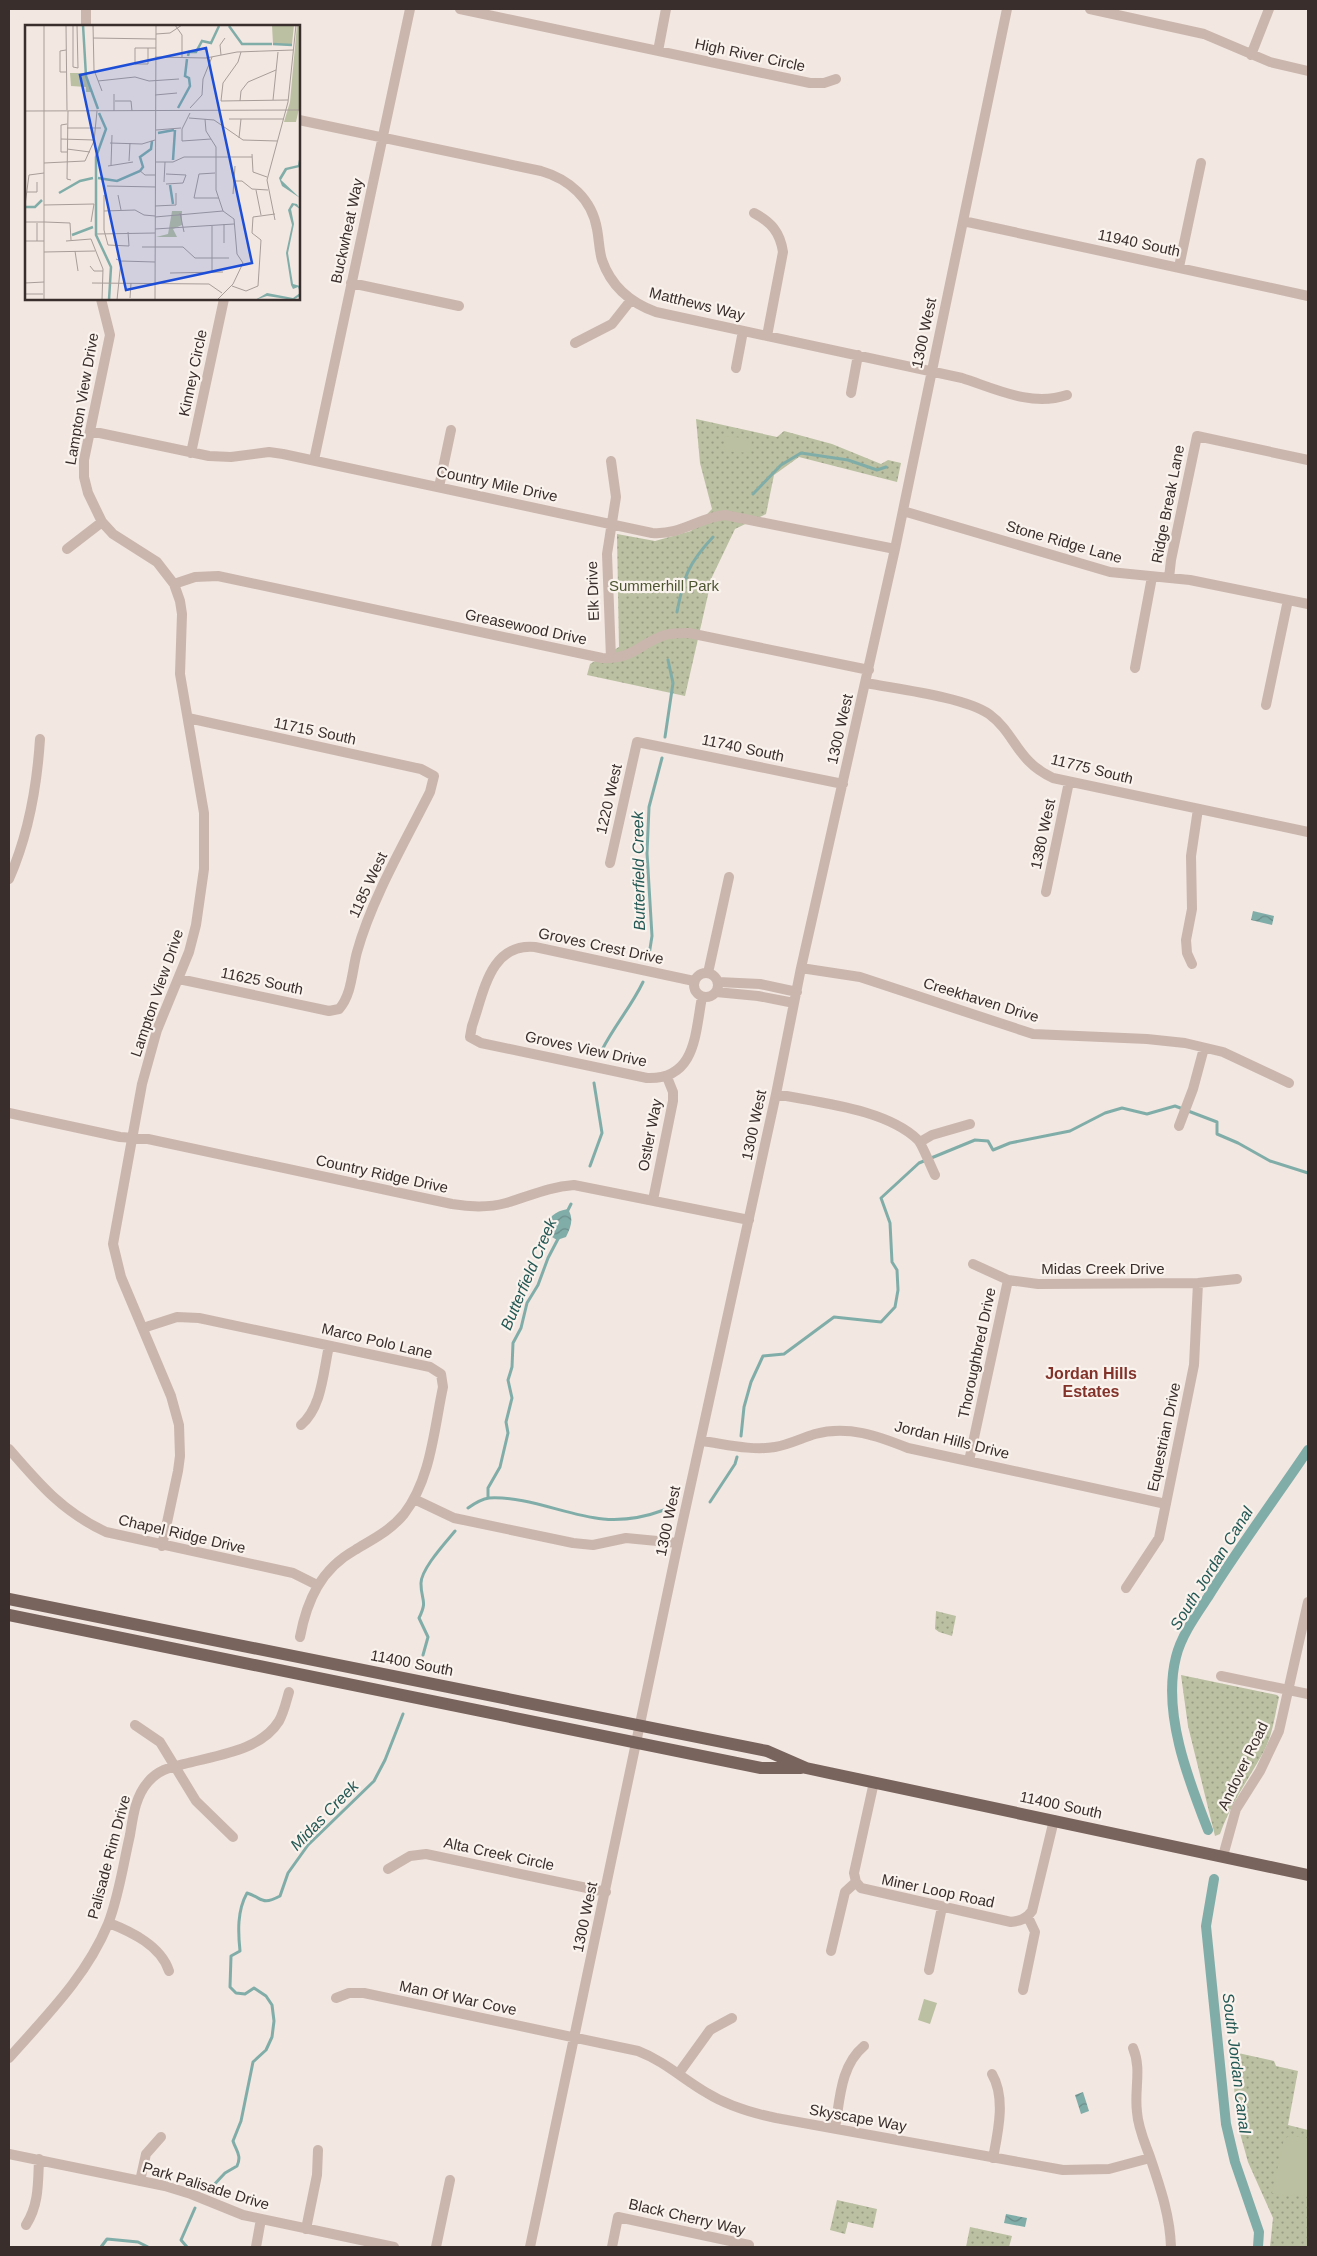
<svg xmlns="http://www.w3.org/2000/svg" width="1317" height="2256" font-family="Arial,sans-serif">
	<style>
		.green { fill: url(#green-dots) }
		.pitch { fill: #bac0a1 }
		.water { fill: url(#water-waves) }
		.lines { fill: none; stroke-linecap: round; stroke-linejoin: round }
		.stream { stroke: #81ada9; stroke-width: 3 }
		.canal { stroke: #81ada9; stroke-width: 10 }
		.minor { stroke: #cab6ad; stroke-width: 10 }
		.major { stroke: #79635d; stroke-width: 12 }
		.labels { text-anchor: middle; stroke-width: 4.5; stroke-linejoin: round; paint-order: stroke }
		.street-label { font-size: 15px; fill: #392e2b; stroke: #faf2ed }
		.park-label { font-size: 15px; fill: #4d5530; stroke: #faf2ed }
		.water-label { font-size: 16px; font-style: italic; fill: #235854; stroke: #faf2ed }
		.neighbourhood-label { font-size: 16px; font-weight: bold; fill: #823229; stroke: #faf2ed }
		.inset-river { fill: none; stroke: #81ada9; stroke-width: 2.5 }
		.inset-road { fill: none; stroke: #a89d98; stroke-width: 1 }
		.view { fill: #1d4ed8; fill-opacity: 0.15; stroke: #1d4ed8; stroke-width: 2.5 }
		.inset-edge { fill: none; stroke: #392e2b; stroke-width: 2.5 }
	</style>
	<defs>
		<pattern id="green-dots" width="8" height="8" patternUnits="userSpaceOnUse" patternTransform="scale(1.25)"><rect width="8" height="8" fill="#bac0a1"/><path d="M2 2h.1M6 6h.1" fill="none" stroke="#989c83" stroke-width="1.8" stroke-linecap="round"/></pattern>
		<pattern id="water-waves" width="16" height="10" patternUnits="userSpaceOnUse" patternTransform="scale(1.25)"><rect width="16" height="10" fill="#81ada9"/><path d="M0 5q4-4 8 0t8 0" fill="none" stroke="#6b8d8a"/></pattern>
	</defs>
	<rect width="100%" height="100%" fill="#f2e7e1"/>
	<path class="green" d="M696,419L777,437L784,431L832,444L881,464L888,460L901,463L897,482L799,457L774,475L766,514L735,529L712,577L685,696L587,675L590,664L619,647L617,534L655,541L691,531L712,509L700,463Z
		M936,1611L956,1616L952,1636L939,1632L935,1629Z
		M1181,1675L1277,1695L1279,1697C1275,1714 1273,1733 1265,1749C1249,1779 1232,1801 1220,1834L1215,1836L1188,1726Z
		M1238,2053L1274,2061L1276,2066L1298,2071L1288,2125L1308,2130V2247H1270L1273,2218L1248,2162L1238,2126L1233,2078Z
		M837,2200L877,2209L873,2228L848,2222L845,2234L830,2230Z
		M970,2227L1012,2236L1009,2247H966Z"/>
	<path class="pitch" d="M725,436L752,439L750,453L724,451Z
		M924,1999L937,2003L930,2024L918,2020Z
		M1291,2135L1308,2139L1307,2195L1288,2196L1272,2193L1284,2139Z"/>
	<path class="water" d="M1253,911L1274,916L1272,925L1251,920Z
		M568,1209C574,1219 571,1227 566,1237L557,1240L547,1234C545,1219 554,1211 568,1209Z
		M1083,2092L1089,2111L1081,2114L1075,2095Z
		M1006,2214L1027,2218L1025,2227L1004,2223Z"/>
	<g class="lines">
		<path class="stream" d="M753,494L781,465L801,453L848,460L877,470L886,467
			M677,612C684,576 688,564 713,537
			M665,737L673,683L668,660
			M649,955L652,936L647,853L649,807L662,758
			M602,1050C614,1026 631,1007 643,982
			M590,1166L602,1133L594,1083
			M567,1212L571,1204
			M741,1436L744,1407L751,1382L763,1356L784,1354L834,1317L881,1322L895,1307L898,1290L897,1270L892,1262L890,1223L881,1198L919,1163L975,1140L988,1141L993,1150L1010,1143L1070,1131L1105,1113L1122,1108L1147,1114L1175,1106L1217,1122V1134L1238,1143L1270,1161L1308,1173
			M488,1498V1488L500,1467L508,1433L506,1422L512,1398L508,1380L512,1367L513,1343L521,1328L527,1303L538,1285L548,1258L559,1237
			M710,1502L735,1464L737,1457
			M468,1508C475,1503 481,1499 489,1498C528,1496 565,1515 603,1519C624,1521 645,1517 664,1510
			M423,1655L428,1637L419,1618C428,1600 421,1601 421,1584C420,1570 446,1542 455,1531
			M210,2189L225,2173L237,2166C242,2155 236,2151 233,2141L241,2121L253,2062L266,2050L272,2037L274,2021L272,2005L266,1996L254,1988L245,1994L236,1993L230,1987L231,1956L240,1951C238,1932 237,1911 247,1893C263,1898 261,1906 280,1896L288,1873L308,1845L374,1781L385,1760L403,1714
			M101,2247L107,2239L138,2242L148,2247
			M187,2247L181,2240L195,2208"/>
		<path class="canal" d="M1208,1830C1188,1779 1162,1712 1176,1657C1181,1636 1196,1615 1208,1597C1239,1547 1275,1499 1308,1450
			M1214,1879L1206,1926L1226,2124L1235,2162L1259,2232L1258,2247"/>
		<path class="minor" d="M460,9L810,83H824L836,79
			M1090,9L1204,34L1270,62L1308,71
			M86,26V9
			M658,51L666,9
			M1251,55L1269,9
			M299,120L541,171C569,179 592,199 597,229C599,239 599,250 602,260C611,286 631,303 656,312L962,378C996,389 1031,407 1067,395
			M754,213C771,222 780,232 783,252L767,336
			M963,221L1308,296
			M1179,267L1201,163
			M351,283L459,306
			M101,299L110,335L84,460V477L88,493L102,522L113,534L157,562L174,584L180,601L182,614L180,674L204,813V869L196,925L189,952L157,1030L142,1084L113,1244L121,1277L171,1396L179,1425L180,1456L178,1471L162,1546
			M575,343L612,324L631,300
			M736,368L743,331
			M851,393L858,355
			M90,431L209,456L231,457L269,452L283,454L652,533C682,535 697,518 725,515L895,549
			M191,453L224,299
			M314,460L410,9
			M611,461L616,497L607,554L611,658
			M439,487L451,430
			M903,511L1110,572L1190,580L1308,604
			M67,549L102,522
			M1169,578L1171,560L1197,436L1308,460
			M174,584L195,577L218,576L602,658C633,660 640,643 665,635C673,633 681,633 689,633L869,670
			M1135,668L1152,577
			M866,683C897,689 965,697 989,714C1016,734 1016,761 1053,778L1308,832
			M1266,705L1288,600
			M610,863L637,742L843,784
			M9,879C28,836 37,786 40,739
			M1046,892L1069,782
			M1192,964L1187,953L1186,940L1192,909L1191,856L1198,809
			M801,968L860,977L1033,1034L1147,1039L1185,1043L1223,1052L1289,1083
			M694 985a12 12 0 1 1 24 0a12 12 0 1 1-24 0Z
			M708,973L729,877
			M179,979L329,1011L339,1009C352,995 352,970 357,952C372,898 405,842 430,792L434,776L421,769L188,718
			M694,981L535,947C490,943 484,992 472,1026L470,1037L481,1043L647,1078C696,1080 695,1034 702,997
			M718,982L760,984L797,992
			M716,992L758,996L794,1003
			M776,1094C820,1103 886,1109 918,1140C922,1144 931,1167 935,1175
			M9,1113L120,1137L148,1139L452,1204C470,1207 488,1208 506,1203C530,1196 548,1187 574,1185L749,1220
			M1179,1126L1193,1089L1204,1048
			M920,1142L932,1135L970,1124
			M653,1200L673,1101V1092L667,1077
			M973,1264L1008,1280L1038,1284L1198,1283L1237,1279
			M143,1328L177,1317L199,1318L430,1367L441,1374L443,1387C434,1429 431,1479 404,1514C390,1531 373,1539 355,1550C321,1569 307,1600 300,1637
			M301,1425C322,1407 323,1373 329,1346
			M702,1441C725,1444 751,1451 775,1447C788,1445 802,1438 815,1434C848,1425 878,1436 908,1448L1166,1504
			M9,1449C40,1485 63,1512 106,1532L293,1573L317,1585
			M969,1461L1008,1280
			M414,1499L454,1518L573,1543L593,1545L626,1538L678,1543
			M1126,1588L1159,1538L1194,1365L1198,1283
			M1221,1676L1308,1694
			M135,1725L160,1742L196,1801L233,1837
			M874,1782L854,1873L856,1882L861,1888L1011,1922C1020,1921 1026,1919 1032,1911L1054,1820
			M1223,1856L1236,1809L1260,1771L1279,1731L1308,1602
			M388,1869L410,1856L426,1854L606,1892
			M109,1923C132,1932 161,1946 169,1971
			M831,1951L845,1892L856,1882
			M929,1970L942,1907
			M1023,1990L1035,1932L1028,1917
			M336,1998L349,1993H364L638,2051C664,2061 683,2079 707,2093C728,2106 752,2113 776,2118L1063,2170L1109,2169L1150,2158
			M1133,2048C1142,2069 1134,2090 1137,2112C1138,2128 1145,2143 1150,2157C1160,2187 1170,2215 1171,2247
			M9,2058C46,2016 86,1977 108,1924C119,1896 123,1865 130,1835C133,1817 135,1797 148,1782C159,1769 172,1767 188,1763C219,1755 261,1750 279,1721C284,1712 286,1702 289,1692
			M679,2073L710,2030L732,2018
			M992,2074C1006,2098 998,2132 993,2158
			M835,2128C840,2100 840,2066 864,2046
			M9,2154L165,2186L191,2194L243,2215L394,2247
			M140,2181L146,2154L161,2137
			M26,2225C39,2205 38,2183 39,2159
			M306,2229L317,2175L318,2150
			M256,2247L261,2219
			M436,2247L450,2180
			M530,2247L678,1543L776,1094L801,968L895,549L1007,9
			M612,2247L618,2217L749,2245L748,2247"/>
		<path class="major" d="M9,1599L767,1751L806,1768L1308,1875
			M9,1615L761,1768H801"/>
	</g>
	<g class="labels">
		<g class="street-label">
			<text transform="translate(750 55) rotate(12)" y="5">High River Circle</text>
			<text transform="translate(347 231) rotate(-78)" y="5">Buckwheat Way</text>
			<text transform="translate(1139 243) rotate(12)" y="5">11940 South</text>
			<text transform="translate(697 304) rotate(14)" y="5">Matthews Way</text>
			<text transform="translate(924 333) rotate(-78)" y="5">1300 West</text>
			<text transform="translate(193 373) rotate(-78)" y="5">Kinney Circle</text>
			<text transform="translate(82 399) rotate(-80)" y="5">Lampton View Drive</text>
			<text transform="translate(497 484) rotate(12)" y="5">Country Mile Drive</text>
			<text transform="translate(1168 504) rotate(-79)" y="5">Ridge Break Lane</text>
			<text transform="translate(1064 542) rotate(16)" y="5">Stone Ridge Lane</text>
			<text transform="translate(593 591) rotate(-92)" y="5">Elk Drive</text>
			<text transform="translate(526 627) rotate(12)" y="5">Greasewood Drive</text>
			<text transform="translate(840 729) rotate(-77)" y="5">1300 West</text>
			<text transform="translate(315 731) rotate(12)" y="5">11715 South</text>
			<text transform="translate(743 748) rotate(12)" y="5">11740 South</text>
			<text transform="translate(1092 769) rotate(14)" y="5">11775 South</text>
			<text transform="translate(609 799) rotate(-77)" y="5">1220 West</text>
			<text transform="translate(1043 834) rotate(-78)" y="5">1380 West</text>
			<text transform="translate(368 885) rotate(-65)" y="5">1185 West</text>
			<text transform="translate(601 946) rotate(12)" y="5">Groves Crest Drive</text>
			<text transform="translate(262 981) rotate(12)" y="5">11625 South</text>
			<text transform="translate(157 993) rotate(-71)" y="5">Lampton View Drive</text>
			<text transform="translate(981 1000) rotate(17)" y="5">Creekhaven Drive</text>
			<text transform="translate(586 1049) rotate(12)" y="5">Groves View Drive</text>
			<text transform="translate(754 1125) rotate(-78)" y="5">1300 West</text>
			<text transform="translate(650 1135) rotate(-79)" y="5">Ostler Way</text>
			<text transform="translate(382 1174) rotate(12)" y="5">Country Ridge Drive</text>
			<text x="1103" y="1274">Midas Creek Drive</text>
			<text transform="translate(377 1341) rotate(13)" y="5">Marco Polo Lane</text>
			<text transform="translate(977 1353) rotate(-78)" y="5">Thoroughbred Drive</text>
			<text transform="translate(1164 1437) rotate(-78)" y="5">Equestrian Drive</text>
			<text transform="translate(952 1440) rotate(14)" y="5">Jordan Hills Drive</text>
			<text transform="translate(668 1521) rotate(-78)" y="5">1300 West</text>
			<text transform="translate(182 1534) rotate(13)" y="5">Chapel Ridge Drive</text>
			<text transform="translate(412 1663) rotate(11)" y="5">11400 South</text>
			<text transform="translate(1243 1766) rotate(-64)" y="5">Andover Road</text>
			<text transform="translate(1061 1805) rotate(12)" y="5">11400 South</text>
			<text transform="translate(499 1854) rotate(12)" y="5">Alta Creek Circle</text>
			<text transform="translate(109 1857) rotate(-75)" y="5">Palisade Rim Drive</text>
			<text transform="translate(938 1891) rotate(12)" y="5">Miner Loop Road</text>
			<text transform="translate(585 1917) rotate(-78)" y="5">1300 West</text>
			<text transform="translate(458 1998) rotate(12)" y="5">Man Of War Cove</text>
			<text transform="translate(858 2118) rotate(10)" y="5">Skyscape Way</text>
			<text transform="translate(206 2186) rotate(17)" y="5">Park Palisade Drive</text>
			<text transform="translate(687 2217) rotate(13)" y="5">Black Cherry Way</text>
		</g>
		<g class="park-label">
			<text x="664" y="591">Summerhill Park</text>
		</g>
		<g class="water-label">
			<text transform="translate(638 871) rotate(-91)" y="6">Butterfield Creek</text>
			<text transform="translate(528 1274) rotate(-67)" y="6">Butterfield Creek</text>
			<text transform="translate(1211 1568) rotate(-58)" y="6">South Jordan Canal</text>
			<text transform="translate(324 1815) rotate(-46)" y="6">Midas Creek</text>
			<text transform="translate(1237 2063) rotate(83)" y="6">South Jordan Canal</text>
		</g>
		<g class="neighbourhood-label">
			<text x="1091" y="1379">Jordan Hills<tspan x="1091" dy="18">Estates</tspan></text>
		</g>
	</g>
	<g transform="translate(25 25)">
		<rect width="275" height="275" fill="#f2e7e1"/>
		<path d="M247,0H269L267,19H248ZM272,0H275V79L271,97H259L265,77ZM45,48H60L67,67H61V62L46,61ZM147,186H157V200L148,204L152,212H131L143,209Z" fill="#bac0a1"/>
		<path d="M275,129V142L262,145L256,155L275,173L257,161L254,153L260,143L273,140ZM267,178L272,179L275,184L269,180L266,184L269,199L263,228L268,259L275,261V271L268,275L242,271L230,275L242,268L268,273L275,268L273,262L268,264L266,260L261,228L267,200L263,185Z" fill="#81ada9"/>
		<path class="inset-river" d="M58,0L61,51L73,84M204,1L217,19H247M248,19L267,20M163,31L164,27H171L177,16L186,18L194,1M153,83L165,61L164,53L160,51L162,34M74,88L81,104L71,132V210L86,242L84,275M133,108L149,105M148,135L150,105M73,153L92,156L115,146L118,142L115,132L126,124L127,116M145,160L148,179M34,168L55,156L68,153M0,182H10L17,175M47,210L68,202"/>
		<path class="inset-road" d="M41,0L42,85M48,0V42L53,43L52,0M68,0L69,45L77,66M150,0L157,10V32M131,9L145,8L157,0M68,13L131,14M123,23V39H110V23H131M216,27L213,37L198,58L196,76L263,75M196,30L195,20L200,13M130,32L181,33L212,27L268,25M41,47H35V26L41,25M73,56L110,52L124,56L154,54M89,69V86M130,70L152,68M248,75L253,27M90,76H106L107,86M215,76L216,66L223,57L251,45M165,83L177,70L178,54L187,32M1,86L275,85M43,86L42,154L46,155M165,88L157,104V116L186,114M164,93L189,95L218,115L252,116M180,94L181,106L191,122V165L198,186L209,194L212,229L218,238L208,259L192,275M204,94H259M42,103H76M131,105L156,103M214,113L216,94M36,114L69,115M85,118L117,119L130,115M42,124L65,127M42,127H36V100L42,99M227,129L228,147L242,152M104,136L105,118M130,137H148L159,132H227M19,138L60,136L69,116L72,86M86,140L87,110M83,141L108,137M114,145L120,150H130M190,148L174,149L169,173H194M208,156H217L227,164L243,165M139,157L140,137M141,159L158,158L161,150L141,149M82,161L131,162M231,165L236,190M2,167H12V157M208,169L210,141M79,170V205L83,220L104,221L103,207M93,170L96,185M0,180L4,150L19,148M19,180L69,179L66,197M130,181L151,180V168M79,186L110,185L119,190L130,191M155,188L159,207M130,192L198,186M228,192L250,189M250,195L242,155L263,77L271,0M0,197H20M20,197L45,198L46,215M12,198V216M187,201V247M130,204L209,199M72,209L130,208M0,216H19M41,216L66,214L78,244L77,275M199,218V199M117,222H158L170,233H204M50,226L53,246M19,227L70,226M91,234L96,236L130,237M65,241L69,246H78M145,248L198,247M0,258L19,257M67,258L184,259L197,268M207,261L221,266L233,261L236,215L227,208L228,192M0,269H18M105,273L106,258M19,275V0M92,275L96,236M130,275L131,0"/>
		<path class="view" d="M181,23L227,238L101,265L55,50Z"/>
		<rect width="275" height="275" class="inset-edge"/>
	</g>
	<rect width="1317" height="2256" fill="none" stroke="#392e2b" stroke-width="20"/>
</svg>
